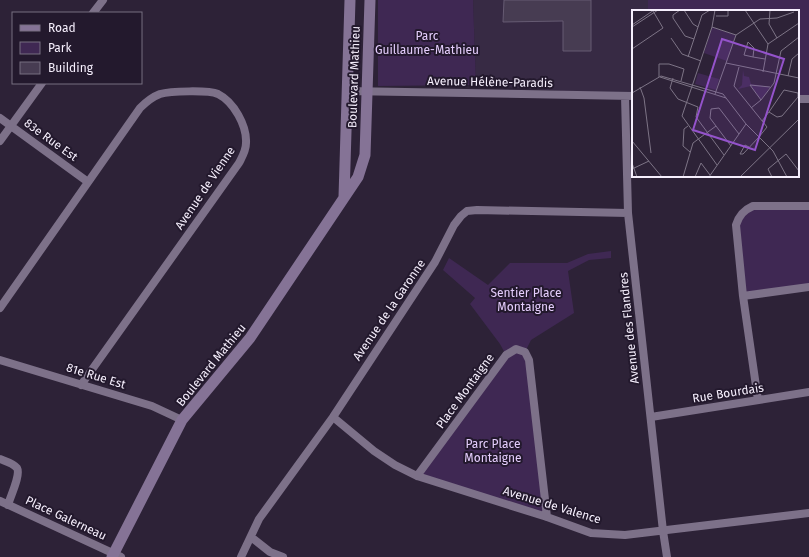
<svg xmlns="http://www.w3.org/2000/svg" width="809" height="557" font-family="'Fira Sans',sans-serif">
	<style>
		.built { fill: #372a44 }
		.green { fill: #3f2853 }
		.building { fill: #473c52; stroke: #665b73 }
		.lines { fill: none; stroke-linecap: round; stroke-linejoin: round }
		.street { stroke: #7d7189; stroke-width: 8 }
		.secondary { stroke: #857396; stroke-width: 11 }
		.labels { text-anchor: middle; stroke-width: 4; stroke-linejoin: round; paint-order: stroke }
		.park-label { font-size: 12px; fill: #e4cdfc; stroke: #23192d }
		.street-label { font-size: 12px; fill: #f6effd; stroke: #23192d }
		.inset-road { fill: none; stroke: #7d7486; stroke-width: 1 }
		.view { fill: #9453cb; fill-opacity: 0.15; stroke: #9453cb; stroke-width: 2 }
		.inset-edge { fill: none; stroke: #f6effd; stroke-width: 2 }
	</style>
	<rect width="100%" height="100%" fill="#2d2237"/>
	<path class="built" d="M473,0H648V11H633V96L476,85Z"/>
	<path class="green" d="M378,0H473L476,85L378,86Z
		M648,0H809V99H798V11H648Z
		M809,206V287L743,296L738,218L747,208Z
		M611,251V258L589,260L568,271L574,313L531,340L525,352L547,517L417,476L506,355L500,344L470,304L475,298L443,270L449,258L488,285L510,263H567L588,254Z"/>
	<path class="building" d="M504,0H591V51H563V21L503,22Z"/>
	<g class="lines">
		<path class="street" d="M93,13L103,0
			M346,91L633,96
			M625,96L628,213L663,531L667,557
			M798,99H809
			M0,118L88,182
			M0,141L42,83
			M743,296L809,287
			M0,308L140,108C146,102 152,97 160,94C170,91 209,90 218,94C234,102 247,126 246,143C246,151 242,157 239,163L81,385
			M0,360L152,406L182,420
			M758,400L743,296L736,225C739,215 744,210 753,206H809
			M333,417L374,451L395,465L417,476L547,517L591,533L625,535L809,513
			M651,417L809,392
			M0,459C5,461 13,463 17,468C21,475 10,497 8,505
			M417,476L506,355L516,349L525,352L529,360L547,517
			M0,501L121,557
			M251,537L270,552L283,557
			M241,557L259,519L333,417L435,262L454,225L461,216L467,211L477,210L628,213"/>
		<path class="secondary" d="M344,197L350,0
			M112,557L182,420L250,338L358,177L365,155L370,0"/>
	</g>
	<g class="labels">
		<g class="park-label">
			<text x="427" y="40">Parc<tspan x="427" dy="14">Guillaume-Mathieu</tspan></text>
			<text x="526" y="297">Sentier Place<tspan x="526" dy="14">Montaigne</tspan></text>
			<text x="493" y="448">Parc Place<tspan x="493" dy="14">Montaigne</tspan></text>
		</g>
		<g class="street-label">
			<text transform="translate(354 77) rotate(-88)" y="4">Boulevard Mathieu</text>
			<text transform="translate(490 82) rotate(1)" y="4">Avenue Hélène-Paradis</text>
			<text transform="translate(51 140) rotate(36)" y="4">83e Rue Est</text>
			<text transform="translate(205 188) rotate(-56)" y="4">Avenue de Vienne</text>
			<text transform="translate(389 310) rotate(-56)" y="4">Avenue de la Garonne</text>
			<text transform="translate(629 328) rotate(-96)" y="4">Avenue des Flandres</text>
			<text transform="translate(211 365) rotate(-51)" y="4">Boulevard Mathieu</text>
			<text transform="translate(96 376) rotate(17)" y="4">81e Rue Est</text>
			<text transform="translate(465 391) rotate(-54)" y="4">Place Montaigne</text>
			<text transform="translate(728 393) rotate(-9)" y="4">Rue Bourdais</text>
			<text transform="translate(552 505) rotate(17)" y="4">Avenue de Valence</text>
			<text transform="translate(66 518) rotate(25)" y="4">Place Galerneau</text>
		</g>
	</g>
	<g transform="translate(632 10)">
		<rect width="167" height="167" fill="#2d2237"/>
		<path d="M80,17L104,25L95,51L72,43ZM111,60L112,66L117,67L119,74L138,77L129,90L119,76L106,79L110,75ZM66,63L87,69L84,80L63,74Z" fill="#3f2853"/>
		<path class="inset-road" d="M48,0L41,5V8L53,26L62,29M52,0L61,14L66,17M83,0L80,17L50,106L85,155M113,0L136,34M138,0L137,14L145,28M84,6H96V0M0,15L22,0M0,17L26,0M80,17L104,25L83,84M104,25L128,9L145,8L162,2M39,28L50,44L69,51M0,39L31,18L21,1M56,47L70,5L78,0M121,47L122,38L116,32L112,45L121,47L133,49M94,53L167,68M107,57L102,76L135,117L127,127L111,144H108L113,135L117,137M131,62L136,34L167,13M156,66L160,49L167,43M27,67V54H37L52,59L49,71M28,67L94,88M41,68L38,78L46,89L66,97L64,107L92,145M8,77L12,88L19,143M0,83L29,66L91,84L114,114L141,141L155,167M129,90L118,75L138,77M119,98L129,90L142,73L149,41L167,27M130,111L137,102L145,107L150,106L166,87V83L152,80L137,102M56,116L52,119L51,136L58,142M0,131L30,167M99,136L78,108L79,99L87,98L107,124M0,153L5,167M0,159L17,151M51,167L61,133L84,116M63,167L69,153L78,165M77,167L114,114M108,167L167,109M140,167L136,159L154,144L167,161"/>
		<path class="view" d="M90,29L152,49L123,140L61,120Z"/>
		<rect width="167" height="167" class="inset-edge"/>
	</g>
	<rect x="12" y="12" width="130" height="72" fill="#23192d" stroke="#776f80"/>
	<rect x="20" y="25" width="20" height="6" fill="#857396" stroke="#776f80"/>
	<text x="48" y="32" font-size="12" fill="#f6effd">Road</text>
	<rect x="20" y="42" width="20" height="12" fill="#3f2853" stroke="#776f80"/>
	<text x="48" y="52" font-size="12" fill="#f6effd">Park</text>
	<rect x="20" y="62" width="20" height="12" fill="#473c52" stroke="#776f80"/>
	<text x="48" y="72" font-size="12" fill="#f6effd">Building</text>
</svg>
